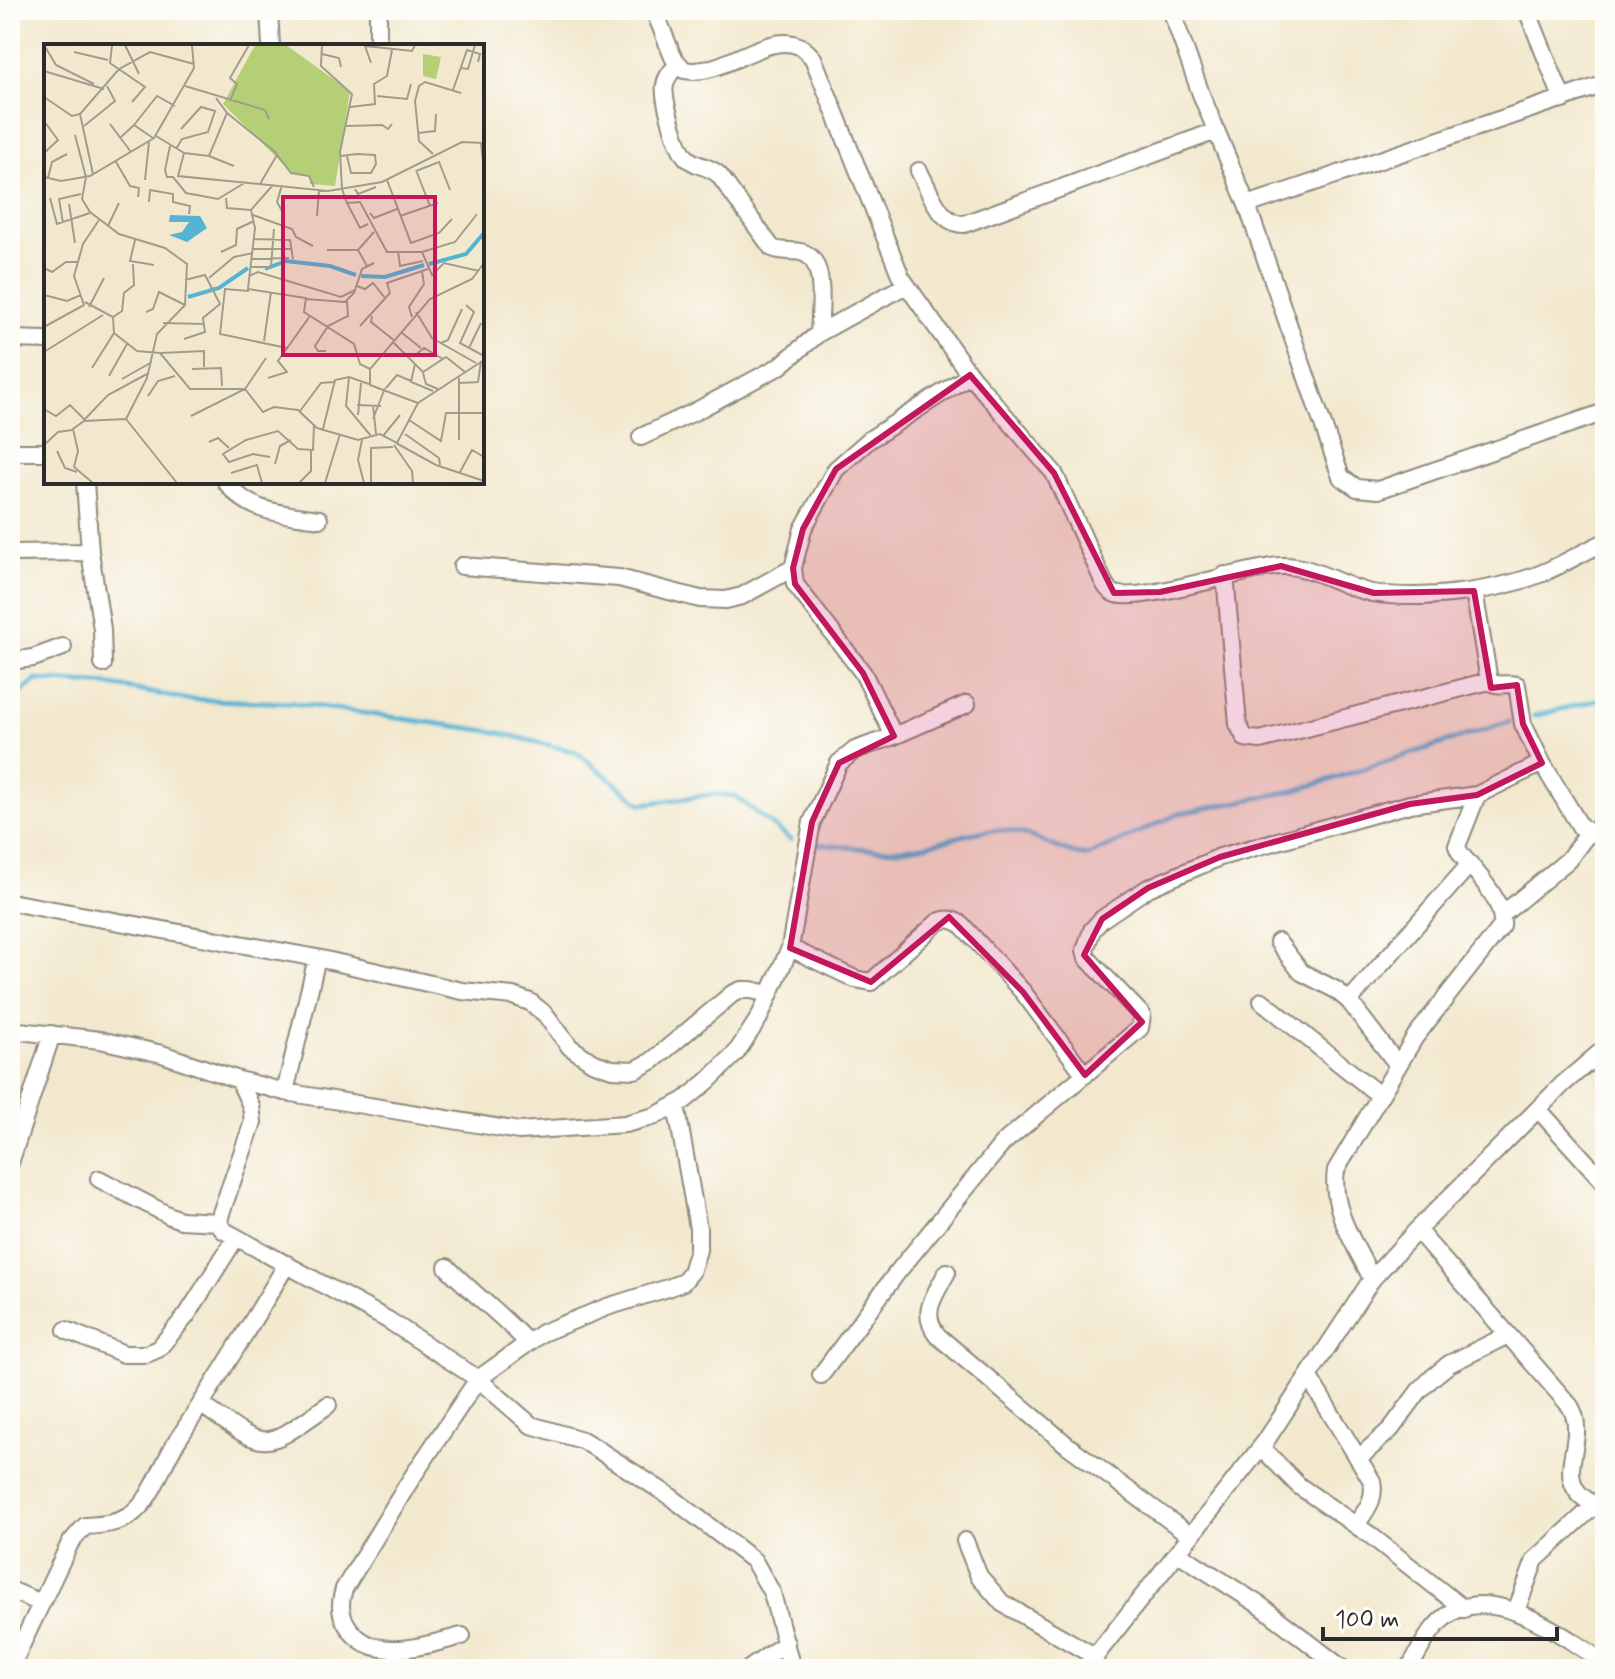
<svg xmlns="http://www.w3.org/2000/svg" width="1615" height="1679" font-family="Mynerve,sans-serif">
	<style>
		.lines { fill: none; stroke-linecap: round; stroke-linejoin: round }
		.stream { stroke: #55b4d4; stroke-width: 5 }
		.minor-casing { stroke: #8e8a7c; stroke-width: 20 }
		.minor { stroke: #fff; stroke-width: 16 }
		.marked { fill: #c2185b; fill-opacity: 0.2; stroke: #c2185b; stroke-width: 6; stroke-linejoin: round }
		.inset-river { fill: none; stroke: #55b4d4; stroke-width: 4 }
		.inset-road { fill: none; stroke: #a29c8d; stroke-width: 2 }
		.view { fill: #c2185b; fill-opacity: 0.15; stroke: #c2185b; stroke-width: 4 }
		.inset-edge { fill: none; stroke: #2b2b2b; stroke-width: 4 }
	</style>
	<rect width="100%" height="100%" fill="#fdfcf7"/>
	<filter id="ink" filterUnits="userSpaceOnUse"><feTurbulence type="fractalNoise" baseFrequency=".0125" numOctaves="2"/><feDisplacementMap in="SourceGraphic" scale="16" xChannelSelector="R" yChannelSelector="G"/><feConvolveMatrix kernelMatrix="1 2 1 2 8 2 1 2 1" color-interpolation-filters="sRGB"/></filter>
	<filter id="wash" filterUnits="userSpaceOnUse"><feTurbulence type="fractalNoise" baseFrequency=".006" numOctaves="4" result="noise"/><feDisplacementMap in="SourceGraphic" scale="32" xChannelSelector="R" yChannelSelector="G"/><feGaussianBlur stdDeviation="1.8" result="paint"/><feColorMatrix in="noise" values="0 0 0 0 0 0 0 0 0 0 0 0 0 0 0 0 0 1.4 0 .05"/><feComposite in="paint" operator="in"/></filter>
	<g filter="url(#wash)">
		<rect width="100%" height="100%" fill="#f2e8ce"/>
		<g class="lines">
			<path class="stream" d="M10,702L36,680L111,685L184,699L292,703L496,732L576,752L642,804L715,794L735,796L791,840
				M1534,716L1605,698
				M817,844C850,847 883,853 916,847C944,843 971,830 1000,830C1033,831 1057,853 1088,856L1178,814L1298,790L1509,722"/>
		</g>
	</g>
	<g filter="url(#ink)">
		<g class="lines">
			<defs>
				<path id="minor" d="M269,10L271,46
					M378,10V46
					M654,10L673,57L684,70C722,78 766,31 799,46C804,48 809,54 813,58L901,277L970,375L1054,473L1100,574C1103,581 1106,589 1113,593C1135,605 1246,568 1280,566C1312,564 1341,587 1372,593C1421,601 1494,592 1540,574C1562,565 1583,552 1605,542
					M1171,10L1201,94L1247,205L1341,477L1357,488L1378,490L1605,412
					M1527,10L1563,100
					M678,64C673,70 666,76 665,85C662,97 677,147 686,157C695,167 709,165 719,175L772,248C783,253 794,249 804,253C827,262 820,312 819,333L906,285
					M919,171C930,191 939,224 964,224L1216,131
					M1247,205L1605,84
					M10,339L46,340
					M641,437L694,412L780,366L819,333
					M10,452H46
					M85,482L90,552L102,629L103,664
					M226,482C250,514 281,513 319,519
					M10,553L90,552
					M462,566L619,578L700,599L726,600L742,596L793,568
					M1225,575L1238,724L1245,738L1260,740L1489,681
					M1474,591L1489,681C1499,688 1506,682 1517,685L1523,724L1542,763L1580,826L1589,832L1597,831L1605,816
					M10,661L33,658L63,647
					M894,736L863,673L795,584L793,568L803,529L836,469L869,440L970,375
					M10,902L317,958L462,991L513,996L530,1002L545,1014L570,1047L592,1062L612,1069L635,1070L652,1061L732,994L741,990H751L769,994
					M1503,914L1568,860L1589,832
					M1278,942L1301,972L1336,990L1349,1001L1397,1064
					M790,948L855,979L871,982L938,922C948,918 952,919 961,924L1023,992L1085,1075
					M1262,1001L1379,1095
					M1349,1001L1470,864
					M10,1030L100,1040L162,1054L239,1080L251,1106L253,1122L221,1213L219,1222L223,1230L388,1320L478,1379L531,1425L582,1440L594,1447L671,1497L754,1561L772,1593L792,1669
					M239,1080L285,1092L519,1131L625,1124L655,1116L685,1100L709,1080L736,1053L759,1018L790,948L812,822L839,763L855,750L894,736L967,704
					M285,1092L317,958
					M1538,1109L1605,1183
					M10,1163L52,1034
					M99,1179L170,1216L181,1220L219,1222
					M1417,1230L1570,1406C1587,1434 1562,1464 1575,1488C1581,1499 1595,1505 1605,1511
					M447,1267C473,1294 502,1315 527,1342
					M947,1272C935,1296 919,1312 938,1336L1067,1445L1191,1536
					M1372,1279C1356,1246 1330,1209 1336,1170L1415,1037L1502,926C1504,905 1485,883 1472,867C1466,860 1460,856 1457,846L1477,795
					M66,1330L124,1354H146L158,1349L187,1315L235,1239
					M821,1375L896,1274L1003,1143L1140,1028L1142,1015L1087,958L1085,950L1092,930L1102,919L1148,888L1220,857L1410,804L1477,795L1542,763
					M1308,1376L1372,1481C1376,1500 1366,1510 1356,1525
					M202,1405C269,1453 262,1451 328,1405
					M1261,1447L1299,1486L1370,1535L1464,1609
					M1359,1458L1391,1429L1419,1391L1432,1378L1449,1364L1508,1335
					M965,1541L979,1576L1002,1603L1096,1657
					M1178,1553L1261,1606L1343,1669
					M10,1590L41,1603
					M1516,1611L1535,1560L1595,1505
					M462,1636C425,1645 370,1665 347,1625C339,1613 340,1602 344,1589L411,1479L478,1379L542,1333L607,1307L668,1288L683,1282L691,1272L698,1250V1228L676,1105
					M10,1669L70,1543L85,1526C101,1525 119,1524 132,1514C154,1497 162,1463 177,1441C215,1383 251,1324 287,1264
					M749,1669L786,1643
					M1085,1669L1265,1442L1372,1279L1417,1230L1563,1084L1605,1048
					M1409,1669C1418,1653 1429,1630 1444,1618C1490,1579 1566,1638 1605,1663"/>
			</defs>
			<use href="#minor" class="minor-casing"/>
			<use href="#minor" class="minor"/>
		</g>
	</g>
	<path class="marked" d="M970,375L1054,473L1114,593L1160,592L1281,566L1374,593L1474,591L1491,688L1517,685L1523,724L1542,763L1477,795L1410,804L1220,857L1148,888L1102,919L1084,955L1142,1022L1085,1075L1023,992L949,917L871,982L790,948L812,822L839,763L894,736L863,673L795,584L793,568L803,529L836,469Z"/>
	<g transform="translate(44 44)">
		<rect width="440" height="440" fill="#f2e8ce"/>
		<path d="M211,1H242L306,47L291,142L266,140V131L248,129L179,60ZM379,10L397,13L392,35L379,32Z" fill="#b4cf75"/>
		<path d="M126,171L156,172L163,184L143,198L125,191L138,188L145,178H125Z" fill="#55b4d4"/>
		<path class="inset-river" d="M385,220L422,210L440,189M221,225L242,217L286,222L312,231M317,232L341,233L380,221M144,253L175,244L204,224"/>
		<path class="inset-road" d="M0,1L12,21L50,40M68,1L66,19L101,43L88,58M81,1L95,30M278,1L277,22L308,50L296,108L298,145L303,159L316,158L343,208H378L411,198L433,170M30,8L64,16M278,10L295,14L297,23M327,19L321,2L368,7L371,1M417,24L424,25L431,1M0,27L60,45M141,42L221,66L225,75M409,46L423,6L436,10L434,18M333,52L363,55L367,40M0,53L28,72L36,70M186,57L193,40L186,34L205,1M306,63L331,60L330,40L343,32L348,6M183,69L230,107L247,129L265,132L270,143M0,77L14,96L0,109M66,80L87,108M90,81L113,52L131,62M40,82L71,57L63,42M302,82L338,81L344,85L348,80M374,89L391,87L392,70M31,91L42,133L38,155L46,168L75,190L121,204L143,220L141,261L113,290L103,334L82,375L133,439M112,92L140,109L134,132L284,147L338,138L418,98L440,99M77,93L90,81L109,94M437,99L440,127M126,102L121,126L123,133H130M132,105L138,95L164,88L171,67L157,63L137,85M140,109L165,112L183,69L172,54M389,110L375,97L371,57L375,42L381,38L417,49M165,112L190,122M296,112L313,110L331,111L332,120L327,129H307L303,112M72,118L86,142L95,144L94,153M372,126L386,162M372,127L395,118L406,146M49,130L36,70L75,25L106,8L150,20M0,133L17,137L46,132L110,94L150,24L148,1M129,133L142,149L174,155L202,138M4,134L8,118L23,110M101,136L105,98M343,136L367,199L395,189L408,175M216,140L233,111M229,141L207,166L211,184L204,245L262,254L260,268L310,300L316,320L326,325M238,141L233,158L238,167M311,145L314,150L332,143M6,154L13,180L46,169M182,154L183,164L207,166M105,158L106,146L129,150V158L146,162L145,170M303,159L316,184L324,180M25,160L31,199M326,169L330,174L353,165M209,171L248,185L252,193L269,202M273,172L275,146M356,172L394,159M19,179L15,155L37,150M64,182L75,159M210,195L246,196L249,215M91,196L86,217L110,221M209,205H248M283,206H314M354,207L356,222L379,217M177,208L192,201L193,185L210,177M378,208L388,231L400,219L435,227M208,215L245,214M323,222L314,206L330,188M207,223H227L230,185M0,224L8,228L22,218H33M205,232L214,228L297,253L311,246M165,234L190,213L209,209M313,242L321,245L329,239L341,254M205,247L181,245L176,290L243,304M0,251L23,257L37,251M262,255L301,258L310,249L318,225L330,219M41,258L69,273L70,289L93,307L116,309L146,345H201L219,368L230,363L254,366L273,384L314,396L336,390L353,399L374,359L440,316M422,261L430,268L416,299L440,312M45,263L60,234M102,268L109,265L115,248L141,261M372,268L388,294L432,319M328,272L327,278L351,297M69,273L78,267L80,249L90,241L89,220M368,273L365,263L380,240L378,228M119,279L160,280M316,282L346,249L343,239L384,225M0,283L40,261L30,232L39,200L55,176M358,289L377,304M140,295L161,288L159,274L176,260L161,231L141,236M220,297L227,248M350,299L379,328L402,313L421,328M397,299L404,296L418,265M425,304L437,279M282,307H274L271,302L284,282L304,272L303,257M0,308L59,271M117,309L160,307V323M369,313L380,304L399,315M371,320L367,338L389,347M48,324L70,289M148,325L177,324L178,342M379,329L382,340L394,345M65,332L83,300M305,333L302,362L327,392M224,334L243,328L234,317L266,272M78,335L108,318M415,339L434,338L437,317M342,344L353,331L367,337M104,352L114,337L131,332M374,359L326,341V325L386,255L428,235L440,219M313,361L337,362M329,361L332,390M0,365L12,372L26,361L41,376M256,367L277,339L290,338M314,371L317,339M147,372L201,345L222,314M41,375L64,351L103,330M329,375L341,344M365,376L397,397L402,369H439M279,385L291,336L305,333L325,340M361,390L395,414L396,421M339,392L356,371M318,396L314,416L320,439M415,396V334M165,398L174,394L185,404M352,399L392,421L440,437M0,401L14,388L28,386M350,401L368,427L369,439M13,407L21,424L33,428M226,413L209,410L185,418L179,410L202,396L234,387L254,405L269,406L270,381M231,420L236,402L247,396M416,428L428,406L440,413M187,429L213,421L218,439M49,439L30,423L34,407L29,385L40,377L82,375M255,439L267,427V406M281,439L296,390M327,439V404L349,403"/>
		<path class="view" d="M239,153H391V311H239Z"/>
		<rect width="440" height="440" class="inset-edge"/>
	</g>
	<rect width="1615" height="1679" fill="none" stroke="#fdfcf7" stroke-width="40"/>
	<path d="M1323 1627v12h234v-12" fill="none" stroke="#2b2b2b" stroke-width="4"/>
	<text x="1335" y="1627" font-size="24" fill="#2b2b2b" stroke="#fdfcf7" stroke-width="6" paint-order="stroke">100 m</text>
</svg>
